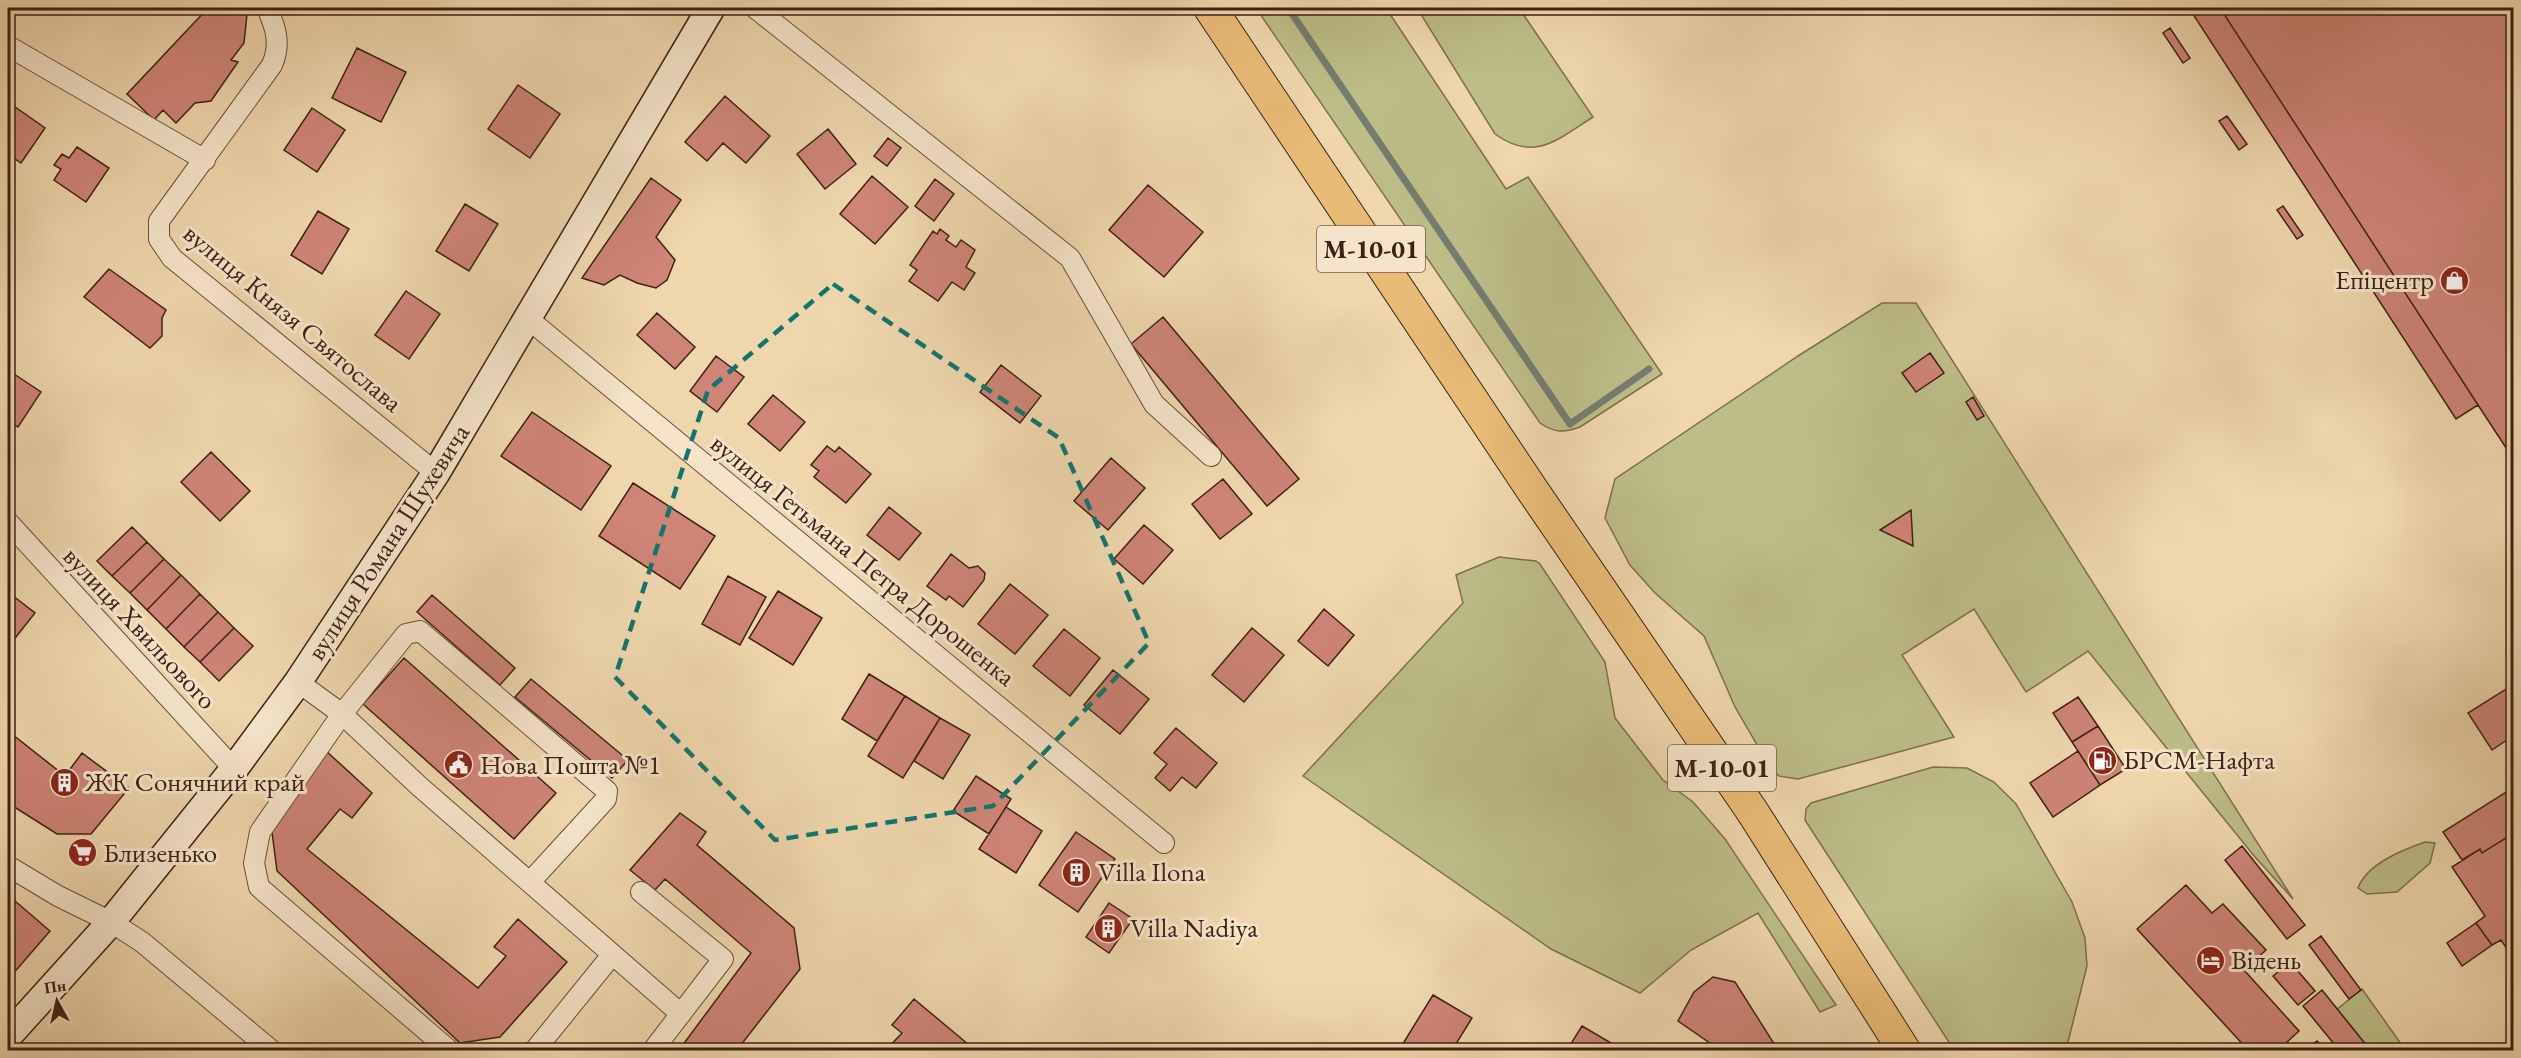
<svg xmlns="http://www.w3.org/2000/svg" width="2521" height="1058" font-family="'EB Garamond',serif">
	<style>
		.green { fill: #bdbd87; stroke: #7e6f4e; stroke-width: 1.5 }
		.lines { fill: none; stroke-linecap: round; stroke-linejoin: round }
		.stream { stroke: #757c71; stroke-width: 7 }
		.building { fill: #ce8477; stroke: #3e2114; stroke-width: 1.5 }
		.minor-casing { stroke: #6a4e3a; stroke-width: 22 }
		.secondary-casing { stroke: #3e2114; stroke-width: 30 }
		.trunk-casing { stroke: #3e2114; stroke-width: 34 }
		.minor { stroke: #f5e4ca; stroke-width: 20 }
		.secondary { stroke: #f5e4ca; stroke-width: 27 }
		.trunk { stroke: #e8bb76; stroke-width: 32 }
		.marked { fill: none; stroke: #0f766e; stroke-width: 4.5; stroke-dasharray: 12 8; stroke-linejoin: round }
		.labels { text-anchor: middle; stroke-width: 6; stroke-linejoin: round; paint-order: stroke }
		.shield { fill: #f5e4ca; stroke: #755c4b; stroke-width: 1.5 }
		.shield-label { font-size: 26px; font-weight: bold; fill: #3e2114 }
		.poi-label { font-size: 27px; fill: #3e2114; stroke: #f5e4ca; text-anchor: start }
		.street-label { font-size: 27px; fill: #3e2114; stroke: #f5e4ca }
	</style>
	<rect width="100%" height="100%" fill="#efd6ad"/>
	<filter id="stains"><feTurbulence type="fractalNoise" baseFrequency=".00333" numOctaves="4"/><feColorMatrix values="0 0 0 0 .2 0 0 0 0 .09 0 0 0 0 .02 0 0 0 .5 -.17"/></filter>
	<radialGradient id="worn" r=".72"><stop offset=".6" stop-color="#630" stop-opacity="0"/><stop offset="1" stop-color="#630" stop-opacity=".3"/></radialGradient>
	<path class="green" d="M1256,8H1386L1506,189L1528,177L1662,374L1580,427C1564,433 1554,433 1540,423Z
		M1417,8H1519L1593,117C1558,139 1535,163 1495,134Z
		M1882,303H1916L2293,899L2255,857L2088,651L2026,692L1974,609L1902,655L1954,737L1798,779L1779,776L1771,769L1735,707L1704,636L1655,593L1630,565L1605,518L1615,479L1798,356Z
		M1499,557L1536,561L1540,564L1605,662L1615,718L1663,780L1693,802L1725,839L1836,1005L1820,1012L1758,913L1691,950L1640,993L1551,949L1303,776L1463,603L1456,575Z
		M1933,767L1967,768L1994,782L2016,804L2072,902L2085,938L2087,966L2066,1050H1954L1805,820L1806,809L1811,803Z
		M2425,842L2435,843L2430,863L2397,892L2367,894L2358,888C2367,864 2402,850 2425,842Z
		M2362,989L2404,1048L2401,1050H2363L2335,1011Z"/>
	<g class="lines">
		<path class="stream" d="M1288,8L1570,424L1649,369"/>
	</g>
	<path class="building" d="M208,8H241L247,14L244,43L231,60L238,62L211,101L195,103L176,123L163,110L154,120L127,94Z
		M2189,8H2220L2478,405L2456,419Z
		M2220,8H2514V460L2478,405Z
		M2170,28L2190,58L2183,63L2163,33Z
		M357,48L406,72L381,122L332,98Z
		M518,85L560,114L530,158L488,129Z
		M725,96L770,136L746,163L723,143L707,161L685,142Z
		M8,102L45,128L21,163L8,154Z
		M312,108L345,130L317,172L284,150Z
		M2227,116L2247,144L2239,150L2219,121Z
		M828,129L856,164L825,189L797,154Z
		M888,138L901,148L887,166L874,156Z
		M77,147L109,168L86,202L54,180L61,169L54,165L62,154L69,158Z
		M872,176L908,207L875,244L840,214Z
		M651,178L681,200L656,237L675,260L667,280L656,288L637,283L620,275L604,285L582,278Z
		M935,179L954,194L934,221L915,206Z
		M1148,185L1203,232L1164,277L1109,230Z
		M465,204L498,224L469,271L436,251Z
		M2283,206L2303,235L2297,239L2277,210Z
		M318,211L349,229L322,274L291,255Z
		M940,229L949,236L946,240L956,247L961,240L975,250L966,267L975,273L964,290L952,282L938,301L909,281L917,270L910,265L933,231L937,234Z
		M109,269L166,310L162,318V336L150,348L84,297Z
		M406,291L440,314L409,359L375,335Z
		M657,313L695,347L675,369L637,335Z
		M1163,317L1299,479L1267,506L1131,344Z
		M1930,353L1944,373L1916,392L1902,373Z
		M716,356L744,377L717,412L690,391Z
		M1001,365L1041,396L1020,423L980,392Z
		M8,370L41,392L18,427L8,420Z
		M773,395L805,422L780,451L748,424Z
		M1973,397L1984,416L1977,420L1966,402Z
		M532,412L611,466L581,510L501,456Z
		M827,446L835,452L839,447L871,474L846,503L814,477L819,471L811,465Z
		M211,452L250,491L220,521L181,482Z
		M1111,458L1145,488L1108,530L1074,501Z
		M1223,479L1252,514L1220,539L1192,504Z
		M633,483L715,536L680,589L599,536Z
		M889,507L921,533L899,560L867,535Z
		M1911,510L1913,546L1880,530Z
		M1144,525L1173,550L1143,584L1114,559Z
		M132,527L147,542L112,576L97,561Z
		M147,542L164,559L130,593L112,576Z
		M951,554L969,568L978,566L985,573L984,580L963,607L949,596L946,600L927,586Z
		M164,559L181,575L147,610L130,593Z
		M181,575L200,594L166,629L147,610Z
		M728,576L766,597L740,645L702,624Z
		M1010,584L1048,615L1015,654L978,624Z
		M778,591L822,618L793,665L749,638Z
		M8,592L35,613L8,647Z
		M200,594L218,612L184,647L166,629Z
		M432,595L515,668L500,685L417,612Z
		M1324,609L1354,635L1328,666L1298,641Z
		M218,612L234,628L200,662L184,647Z
		M234,628L253,646L219,681L200,662Z
		M1252,628L1284,655L1244,702L1212,675Z
		M1064,629L1100,658L1070,696L1033,666Z
		M404,658L556,793L514,839L363,704Z
		M1113,670L1149,699L1120,734L1084,705Z
		M869,674L905,696L877,741L842,719Z
		M531,679L628,760L612,778L515,697Z
		M2514,684V735L2492,750L2468,713Z
		M905,696L940,718L903,778L868,756Z
		M2078,697L2098,726L2072,742L2053,713Z
		M940,718L970,735L943,779L914,761Z
		M2098,726L2126,769L2100,785L2072,742Z
		M1176,728L1217,763L1196,788L1182,777L1170,791L1155,778L1167,764L1154,753Z
		M8,731L65,776L82,753L129,788L91,834H57L8,803Z
		M325,750L372,793L352,818L340,809L307,849L478,988L506,956L494,947L518,919L567,962L500,1037L460,1043L277,871L271,824Z
		M2078,751L2100,785L2053,817L2030,783Z
		M976,776L1011,799L989,834L953,811Z
		M2514,787V833L2482,853L2480,849L2462,860L2443,832Z
		M1006,807L1042,831L1016,873L979,849Z
		M680,813L706,832L697,845L794,928L800,969L737,1050H679L751,953L665,879L655,890L630,870Z
		M1076,832L1115,859L1078,912L1039,885Z
		M2514,833V959L2501,940L2492,945L2476,923L2485,916L2452,867L2480,849L2482,853Z
		M2242,846L2305,925L2287,939L2225,860Z
		M2186,885L2212,913L2223,904L2266,950L2244,970L2299,1031L2286,1043L2292,1050H2248L2137,929Z
		M8,895L50,931L12,975L8,971Z
		M1109,903L1133,919L1109,953L1086,937Z
		M2476,923L2492,945L2462,966L2447,943Z
		M2321,936L2361,990L2349,999L2309,945Z
		M2290,962L2315,991L2298,1005L2273,976Z
		M1713,977L1735,982L1778,1050H1720L1678,1021L1694,992Z
		M2322,990L2367,1046L2362,1050H2339L2303,1006Z
		M1433,995L1472,1018L1454,1047L1458,1050H1399Z
		M914,999L969,1045L964,1050H886L902,1033L892,1025Z
		M1582,1026L1623,1050H1567Z
		M2317,1041L2326,1050H2306Z"/>
	<g class="lines">
		<defs>
			<path id="minor" d="M267,8C276,28 281,44 272,65L159,221V239L172,258L436,473
				M755,8L1070,258L1154,404L1211,456
				M8,46L205,160
				M527,318L1164,843
				M8,522L234,769
				M298,682L342,714L419,786L681,1014
				M8,866L58,896L111,922L142,942L271,1050
				M641,892L723,959L653,1050
				M449,1050L259,887L254,863L260,832L342,714L406,634L420,631L607,791L606,799L530,882
				M535,1050L612,955"/>
			<path id="secondary" d="M8,1036L111,922L234,769L298,682L436,473L711,8"/>
			<path id="trunk" d="M1210,8L1533,491L1752,811L1904,1050"/>
		</defs>
		<use href="#minor" class="minor-casing"/>
		<use href="#secondary" class="secondary-casing"/>
		<use href="#trunk" class="trunk-casing"/>
		<use href="#minor" class="minor"/>
		<use href="#secondary" class="secondary"/>
		<use href="#trunk" class="trunk"/>
	</g>
	<path class="marked" d="M833,284L1059,438L1149,643L993,806L775,840L615,677L708,390Z"/>
	<defs>
		<symbol id="shop-disc" viewBox="-11 -11 22 22"><circle r="9.5" fill="#8f2418" stroke="#f5e4ca"/><path d="M-5-2.5h2.3a2.7 3.5 0 0 1 5.4 0H5L5.5 6h-11ZM-1.5-2.5h3a1.5 2.3 0 0 0-3 0Z" fill="#fff"/></symbol>
		<symbol id="fuel-disc" viewBox="-11 -11 22 22"><circle r="9.5" fill="#8f2418" stroke="#f5e4ca"/><path d="M-5.5-6h7V0h2V4h1.3V-2.5L3-4.5l.8-.8L6-3V5H2.5V1h-1V6h-7ZM-4.2-4.7v3.2H.2V-4.7Z" fill="#fff"/></symbol>
		<symbol id="civic-disc" viewBox="-11 -11 22 22"><circle r="9.5" fill="#8f2418" stroke="#f5e4ca"/><path d="M-.6-6.5H3V-4.5H.6V-3L4-1V1h2V6H-6V1h2V-1L-.6-3ZM-1.2 2.5V6h2.4V2.5Z" fill="#fff"/></symbol>
		<symbol id="building-disc" viewBox="-11 -11 22 22"><circle r="9.5" fill="#8f2418" stroke="#f5e4ca"/><path d="M-4-6H4V6H1V3H-1V6H-4ZM-2.5-4.3h1.7v1.8h-1.7ZM.8-4.3h1.7v1.8H.8ZM-2.5-1h1.7V.8h-1.7ZM.8-1h1.7V.8H.8Z" fill="#fff"/></symbol>
		<symbol id="supermarket-disc" viewBox="-11 -11 22 22"><circle r="9.5" fill="#8f2418" stroke="#f5e4ca"/><path d="M-6-5.5h2.5l.6 2H6L4.5 2H-2.5L-4.4-4H-6ZM-1.5 3.2a1.3 1.3 0 1 0 .1 0ZM3 3.2a1.3 1.3 0 1 0 .1 0Z" fill="#fff"/></symbol>
		<symbol id="hotel-disc" viewBox="-11 -11 22 22"><circle r="9.5" fill="#8f2418" stroke="#f5e4ca"/><path d="M-6-4.5h1.5V1H6V5H4.5V3h-9V5H-6ZM-4 0a1.8 1.8 0 1 1 3.6 0ZM.5 0V-2.5h3Q6-2.5 6 0Z" fill="#fff"/></symbol>
	</defs>
	<g fill-rule="evenodd">
		<use href="#shop-disc" x="2438" y="264" width="33" height="33"/>
		<use href="#fuel-disc" x="2086" y="744" width="33" height="33"/>
		<use href="#civic-disc" x="442" y="748" width="33" height="33"/>
		<use href="#building-disc" x="48" y="766" width="33" height="33"/>
		<use href="#supermarket-disc" x="66" y="836" width="33" height="33"/>
		<use href="#building-disc" x="1060" y="856" width="33" height="33"/>
		<use href="#building-disc" x="1092" y="912" width="33" height="33"/>
		<use href="#hotel-disc" x="2194" y="944" width="33" height="33"/>
	</g>
	<g class="labels">
		<g class="shield">
			<rect x="1317" y="226" width="108" height="46" rx="4.5"/>
			<rect x="1668" y="745" width="108" height="46" rx="4.5"/>
		</g>
		<g class="shield-label">
			<text x="1371" y="258">М-10-01</text>
			<text x="1722" y="777">М-10-01</text>
		</g>
		<g class="poi-label">
			<text x="2434" y="289" text-anchor="end">Епіцентр</text>
			<text x="2123" y="769">БРСМ-Нафта</text>
			<text x="480" y="774">Нова Пошта №1</text>
			<text x="85" y="791">ЖК Сонячний край</text>
			<text x="103" y="862">Близенько</text>
			<text x="1098" y="881">Villa Ilona</text>
			<text x="1130" y="937">Villa Nadiya</text>
			<text x="2231" y="969">Відень</text>
		</g>
		<g class="street-label">
			<text transform="translate(293 318) rotate(40)" y="9">вулиця Князя Святослава</text>
			<text transform="translate(388 542) rotate(-57)" y="9">вулиця Романа Шухевича</text>
			<text transform="translate(863 560) rotate(39)" y="9">вулиця Гетьмана Петра Дорошенка</text>
			<text transform="translate(140 628) rotate(47)" y="9">вулиця Хвильового</text>
		</g>
	</g>
	<rect width="2521" height="1058" fill="none" stroke="#efd6ad" stroke-width="30"/>
	<rect x="9" y="9" width="2503" height="1040" fill="none" stroke="#3e2114" stroke-width="3"/>
	<rect x="15" y="15" width="2491" height="1028" fill="none" stroke="#3e2114" stroke-width="1.5"/>
	<g transform="translate(57 1001) rotate(352)" stroke="#f5e4ca" stroke-width="4.5" paint-order="stroke">
	<path d="M0-4.5L10 22L0 15L-10 22Z" fill="#3e2114"/>
	<text y="-9" font-size="16" font-weight="bold" text-anchor="middle" fill="#3e2114">Пн</text>
	</g>
	<rect width="100%" height="100%" filter="url(#stains)"/>
	<rect width="100%" height="100%" fill="url(#worn)"/>
</svg>
